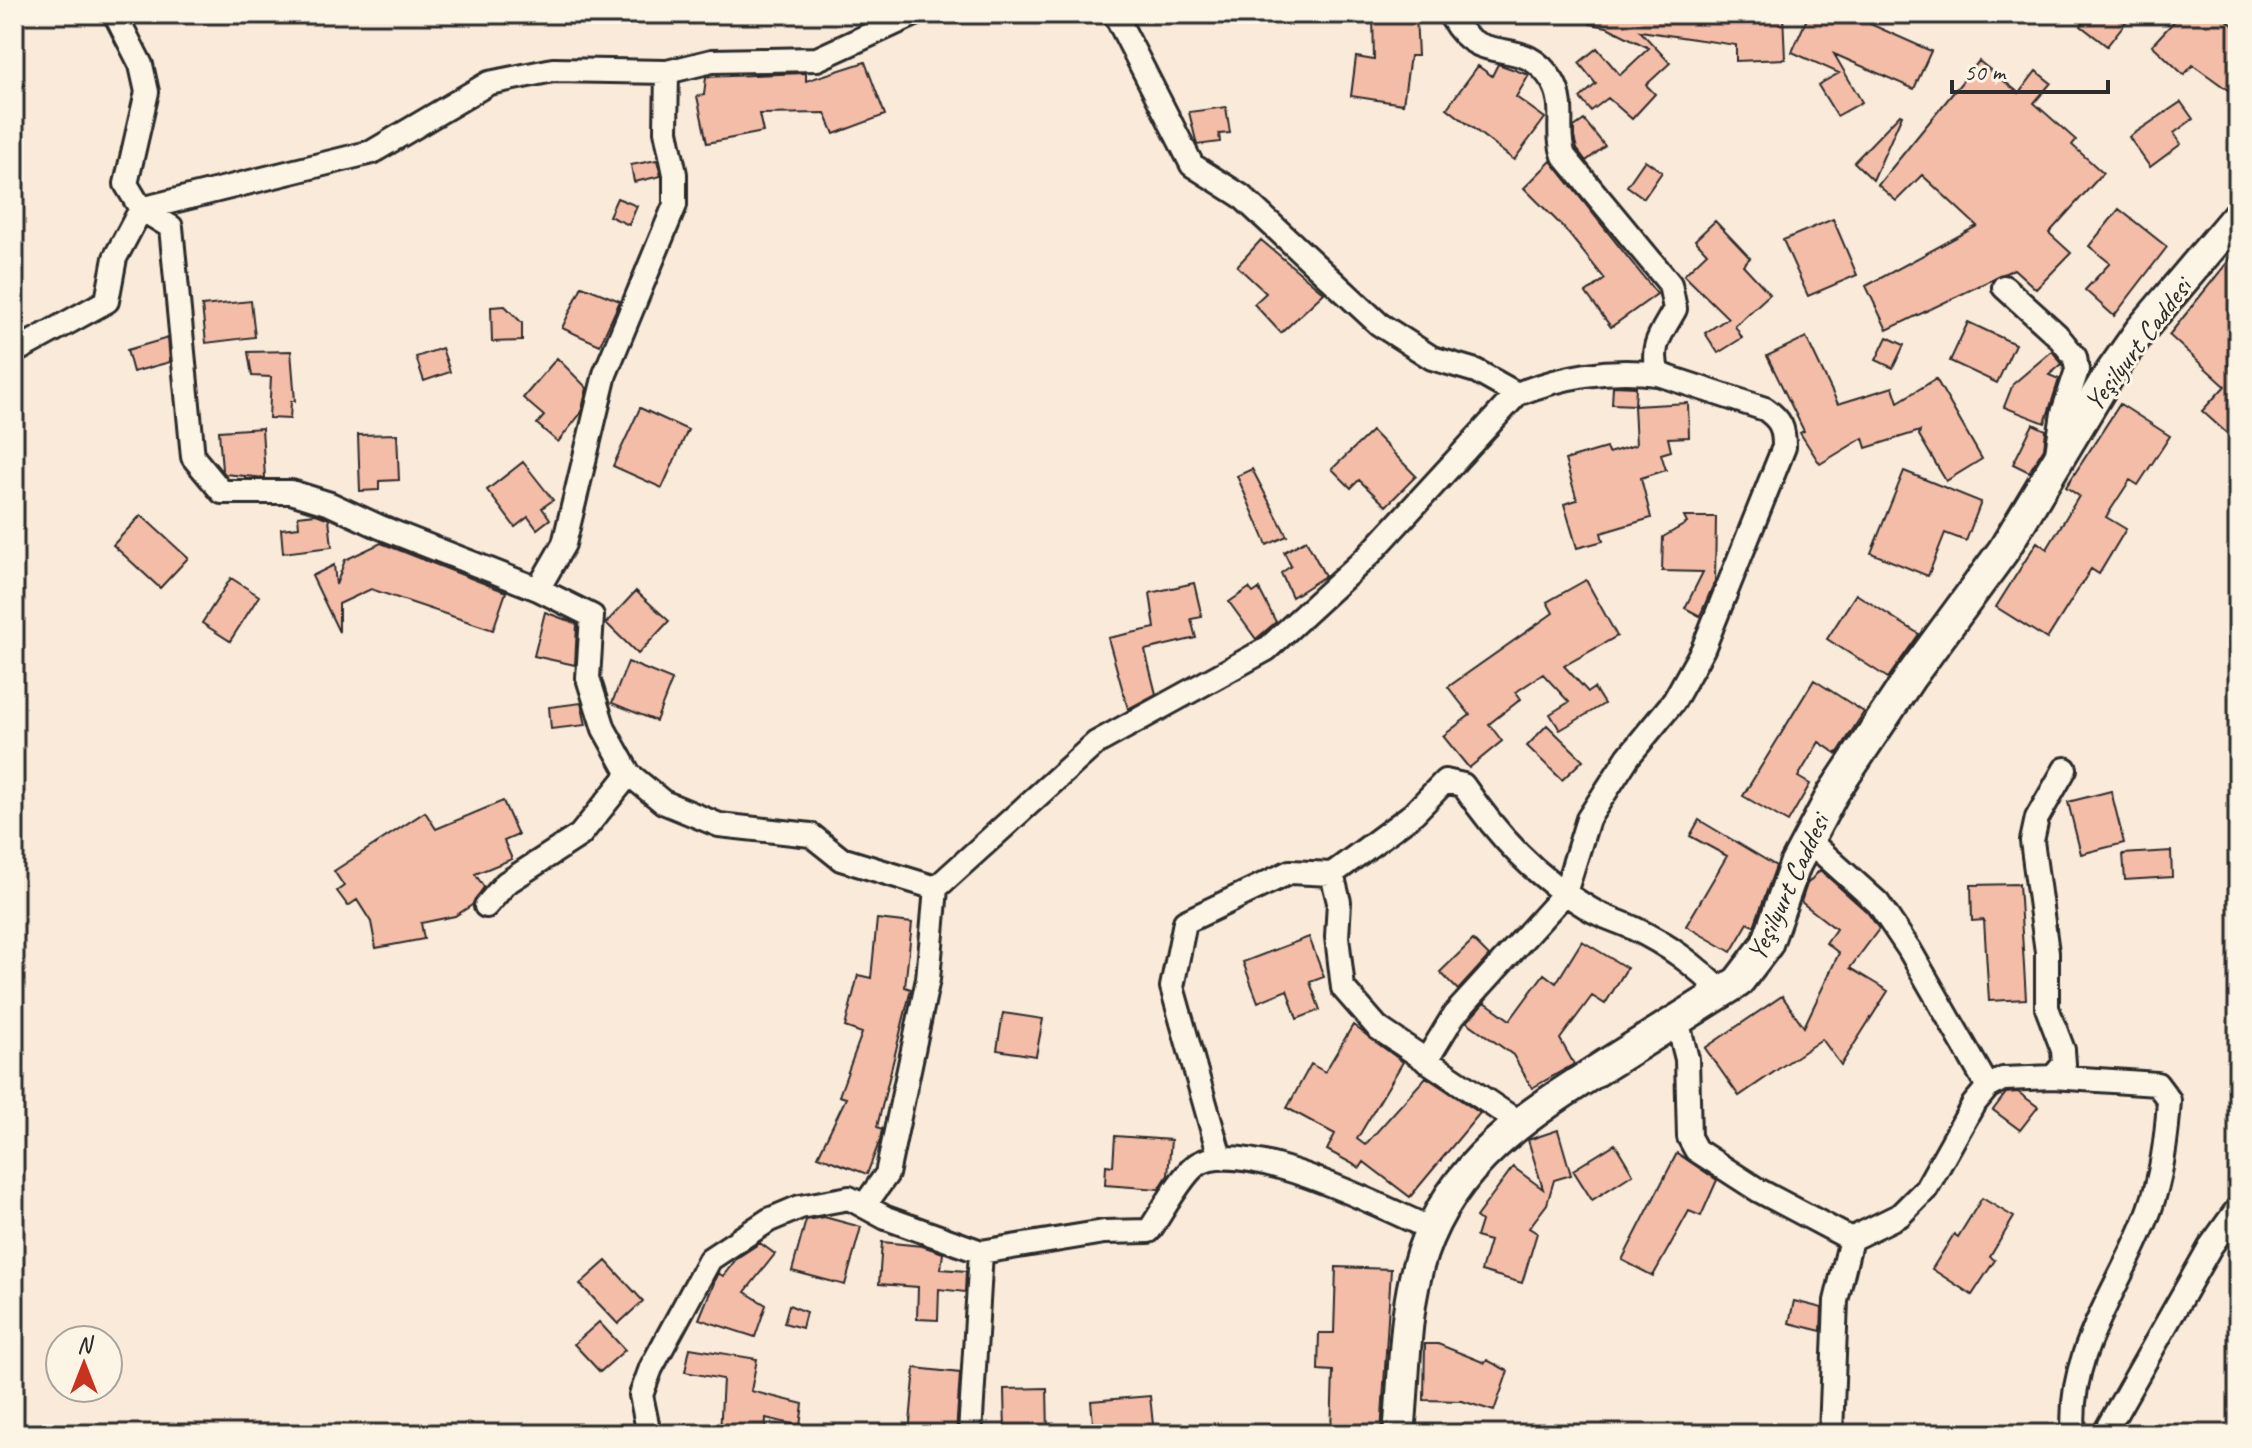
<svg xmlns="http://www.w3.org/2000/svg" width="2252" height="1448" font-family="Caveat,sans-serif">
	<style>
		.building { fill: #f4bda8; stroke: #2b2b2b; stroke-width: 2 }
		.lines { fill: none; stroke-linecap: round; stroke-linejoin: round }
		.minor-casing { stroke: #2b2b2b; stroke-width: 28 }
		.secondary-casing { stroke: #2b2b2b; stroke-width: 36 }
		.minor { stroke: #fcf5e5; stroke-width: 22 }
		.secondary { stroke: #fcf5e5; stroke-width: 30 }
		.labels { text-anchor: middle; stroke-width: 6; stroke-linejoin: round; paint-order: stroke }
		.street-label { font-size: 28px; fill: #2b2b2b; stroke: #fcf5e5 }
	</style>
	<rect width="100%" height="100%" fill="#faead9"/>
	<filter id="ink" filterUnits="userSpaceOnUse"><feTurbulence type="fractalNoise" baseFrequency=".0125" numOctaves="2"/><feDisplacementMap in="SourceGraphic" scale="16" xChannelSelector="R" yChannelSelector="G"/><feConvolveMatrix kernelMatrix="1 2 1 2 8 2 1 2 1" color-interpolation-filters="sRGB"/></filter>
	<g filter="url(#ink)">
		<path class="building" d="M1373,14H1416L1418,56H1410L1403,104L1351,96L1356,57L1374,60Z
			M1582,14H1783L1785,59L1736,61V45L1640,31L1670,63L1646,85L1655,94L1632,119L1608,98L1591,111L1580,98L1596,84L1579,63L1597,48L1620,75L1649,48L1607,27L1590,24V18Z
			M1809,14H1848L1931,51L1914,89L1834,54L1862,102L1837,116L1818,85L1839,73L1792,52Z
			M2090,14H2132L2107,46L2081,26Z
			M2181,14H2221L2238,30V76L2228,90L2193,65L2184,75L2152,45Z
			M1979,61L2019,93L2036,71L2051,83L2034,103L2076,140L2072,145L2103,173L2049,233L2071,253L2036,289L2014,269L1887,330L1866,286L1977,226L1922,175L1896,201L1878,185Z
			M865,62L885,115L834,134L825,113L759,114L763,132L707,143L697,96L704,95L706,77L806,73V81Z
			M1498,64L1529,75L1516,97L1545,118L1514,160L1447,108L1478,66L1492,76Z
			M2181,102L2193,119L2174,133L2181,144L2150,167L2129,137Z
			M1226,107L1230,133L1219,134L1220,142L1197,145L1189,112Z
			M1900,114L1902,115L1873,180L1854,162Z
			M1584,120L1605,146L1586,161L1577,149L1574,137V127Z
			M657,160L661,176L634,182L631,165Z
			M1645,160L1662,172L1644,198L1627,186Z
			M1551,161L1657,294L1611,327L1586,293L1605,279L1564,228L1524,188Z
			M617,198L637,206L629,225L609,216Z
			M2119,209L2167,247L2114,316L2085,290L2110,263L2089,246Z
			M1833,219L1857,275L1808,296L1783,240Z
			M1715,221L1750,258L1743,265L1770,294L1735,326L1742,338L1718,353L1705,333L1728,318L1684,275L1707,253L1695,240Z
			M1261,240L1324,293L1281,333L1254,304L1266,293L1237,266Z
			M2238,249V355L2229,365L2238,371V428L2230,436L2202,411L2225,386L2169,335Z
			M582,286L620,301L600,345L562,328Z
			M251,301L255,337L206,343L202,306Z
			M505,306L522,323V341L492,342L491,307Z
			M1968,322L2015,344L1997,383L1950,361Z
			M1806,337L1838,404L1893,387L1898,402L1936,379L1982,459L1946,481L1919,435L1920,431L1866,448L1863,438L1820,464L1800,433L1804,431L1767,356Z
			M1887,337L1904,345L1893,368L1876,360Z
			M168,338L170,362L133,372L127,350Z
			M442,348L450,372L424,381L416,357Z
			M291,351L295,401H291L290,419L269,418L271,377L252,376L248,352Z
			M2052,351L2062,364L2049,375L2059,379L2045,423L2004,407L2013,384Z
			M557,358L587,388L581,413L558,442L537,424L544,416L523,398Z
			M1613,386L1636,387L1635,405L1612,404Z
			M1688,403L1689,437L1668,438L1671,451L1661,454L1666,470L1641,478L1651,518L1601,533L1603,541L1577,548L1564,504L1577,500L1565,460L1606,448L1608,453L1636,445L1634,406Z
			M2120,404L2170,436L2138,485L2130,480L2106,517L2126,529L2099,574L2091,569L2047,639L1996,607L2037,542L2047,549L2079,496L2066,487Z
			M640,408L688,430L662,488L613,466Z
			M2033,424L2046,430L2044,448L2029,472L2013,464Z
			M262,428L265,478L225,474L222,470L219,431Z
			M1372,431L1416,476L1386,506L1359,480L1351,488L1332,469Z
			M397,434L399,480L379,481V490L360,491L358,435Z
			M523,462L553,500L542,508L550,519L537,529L528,517L515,527L487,490Z
			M1252,469L1287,536L1267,545L1237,476Z
			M1904,471L1981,502L1966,541L1945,533L1928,576L1871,553Z
			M316,514L329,519L332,547L283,553L281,529L299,527L298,516Z
			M141,515L188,558L160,588L113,545Z
			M1684,517H1716L1715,581L1700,616L1685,608L1703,572L1662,571L1663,537L1687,523Z
			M1306,540L1325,576L1292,597L1281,573L1291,566L1284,552Z
			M381,543L506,592L493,630L371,589L339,604V632L312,576L334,565L336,585L345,560Z
			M231,578L259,596L230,641L202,623Z
			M1586,580L1617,636L1564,666L1588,692L1594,688L1604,704L1560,730L1550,714L1569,702L1543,674L1516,692L1521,699L1489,724L1502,741L1469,768L1443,736L1470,715L1448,687L1553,613L1547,602Z
			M1194,583L1202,617L1191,619L1196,638L1145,650L1156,694L1128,709L1108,638L1155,628L1150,593Z
			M1249,588L1253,593L1259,589L1276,622L1256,639L1229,602Z
			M636,591L669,621L638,654L606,623Z
			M1856,594L1919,634L1888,678L1827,639Z
			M545,612L577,624L575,665L534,656Z
			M628,662L672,680L656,721L612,703Z
			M1814,680L1864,712L1837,754L1819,742L1798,777L1810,784L1788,822L1743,796Z
			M581,703L586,725L551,729L549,707Z
			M1547,725L1583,760L1562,780L1527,746Z
			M2111,791L2124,843L2081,854L2068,802Z
			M503,801L518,835L504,841L512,859L475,874L484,887L472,905L455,916L421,923L424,939L376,948L371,922L357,900L348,906L337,891L344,886L334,871L425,812L436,829Z
			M1699,820L1776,866L1754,926L1748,923L1731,952L1686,926L1727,856L1690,836Z
			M2171,851L2172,877L2125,880L2123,854Z
			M1820,870L1867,912L1879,929L1850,968L1888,991L1841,1065L1822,1039L1739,1096L1705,1048L1782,996L1804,1027L1839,953L1826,943L1836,929L1801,902L1807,884Z
			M2019,884L2026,999L1989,1001L1984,920L1972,921L1971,885Z
			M877,919L912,923L905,987L911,989L877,1127L882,1129L880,1140L867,1174L818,1156L846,1098L839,1096L862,1033L845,1027L858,975L871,978Z
			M1309,937L1324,977L1310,982L1320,1010L1297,1019L1287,990L1258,1002L1243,962Z
			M1473,940L1489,956L1458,990L1440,972Z
			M1582,941L1627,968L1605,1004L1592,996L1560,1039L1574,1064L1532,1088L1513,1055L1467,1022L1485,1002L1510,1020L1544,974L1556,983Z
			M1003,1013L1043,1019L1036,1056L997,1050Z
			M1353,1025L1403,1062L1357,1139L1365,1145L1426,1077L1480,1113L1410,1197L1364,1162L1360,1168L1327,1150L1335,1134L1287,1108L1311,1064L1325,1072Z
			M2018,1092L2038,1107L2020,1130L1993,1110L2006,1093Z
			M1558,1130L1571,1175L1554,1180L1547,1204L1529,1228L1537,1233L1522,1283L1481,1271L1490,1241L1476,1237L1481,1221L1476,1217L1513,1167L1543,1189L1528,1140Z
			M1115,1136L1171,1140L1168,1175L1159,1189L1105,1185L1106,1165L1113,1166Z
			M1615,1144L1633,1174L1592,1200L1573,1170Z
			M1677,1153L1717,1180L1701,1216L1689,1211L1653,1276L1622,1260Z
			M1982,1198L2014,1217L1990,1257L1995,1260L1972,1295L1932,1269L1954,1234L1958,1237Z
			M824,1217L861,1227L845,1285L792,1271L806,1220Z
			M882,1242L922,1246L943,1253L941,1269L966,1271L965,1292L939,1289L938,1320L917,1319L918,1287L879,1284Z
			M760,1243L775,1254L745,1292L766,1305L755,1337L699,1319L718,1273L723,1276L737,1258Z
			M606,1261L643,1301L618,1324L580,1284Z
			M1336,1267L1391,1269L1381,1434L1331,1433L1333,1371L1318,1370L1319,1333H1334Z
			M1794,1301L1822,1308L1821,1331L1789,1323Z
			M789,1305L806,1312L802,1328L784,1323Z
			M599,1322L625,1350L600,1372L574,1344Z
			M1425,1344H1438L1485,1363L1487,1360L1508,1371L1494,1411L1462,1401L1424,1400Z
			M690,1348L757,1359L751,1391L803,1404L800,1426L766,1418L765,1434H720L723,1379L685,1372Z
			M915,1368L960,1373L956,1434H909Z
			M1047,1388L1048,1433L1005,1434L1004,1389Z
			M1150,1396L1154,1434H1094L1091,1401Z"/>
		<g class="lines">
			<defs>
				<path id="minor" d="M115,14L141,65L147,92L126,184L141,209L171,227L193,457L222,492H291L330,504L380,527L538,589L592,616L588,678L604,729L629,774L580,835L506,883L486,906
					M1115,14L1192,165L1241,196L1379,324L1432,358L1476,371L1517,394C1564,376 1607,368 1658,374
					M2004,287L2057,335L2075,357L2077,370L2063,413L2057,453
					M14,352L107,301L115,258L141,209L372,152L489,83L553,70L667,72
					M538,589L564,544L605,374L675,205V174L666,131L667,72L712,61L817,59L915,14
					M629,774L663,802L719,825L811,835L841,859L936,888
					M1807,839L1878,903L1909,949L1988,1087
					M1332,874L1339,902L1337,937L1343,988L1378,1028L1518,1122
					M1677,1020L1687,1059L1689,1137L1696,1150L1758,1190L1851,1239
					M1426,1061L1454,1015L1565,893L1588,819L1628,757L1674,701L1703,649L1784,447C1784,428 1781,420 1765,409L1658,374C1649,345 1662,333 1675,309L1670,284L1564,156C1555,132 1567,106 1553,82C1522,31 1482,71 1452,18L1453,14
					M2053,1077L2064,1064L2063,1050L2047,1008V952L2032,841L2037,818L2065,769
					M1220,1157L1172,987L1185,922L1290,872L1332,874L1413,814L1445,781L1463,785C1498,836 1534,876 1588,908C1602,917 1619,921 1633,928C1669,945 1695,965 1722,992
					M864,1206L887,1174L928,979L936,888L1096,743L1267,649L1369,555L1517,394
					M649,1434L641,1395L651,1368L710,1259L769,1220L800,1207L849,1198L886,1218L981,1252L1104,1232L1149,1231C1161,1214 1180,1178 1195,1166C1238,1133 1386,1209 1431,1229
					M970,1434L981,1252
					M1831,1434L1836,1301L1851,1239L1900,1215L1926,1189L1973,1105L1988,1087L2003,1079L2053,1077L2157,1084L2169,1100C2167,1135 2162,1175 2150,1209C2123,1285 2066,1350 2074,1434
					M2104,1434L2210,1247L2238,1208"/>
				<path id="secondary" d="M1399,1434C1405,1376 1403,1309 1422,1253C1453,1162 1527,1115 1604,1066C1649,1038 1694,1010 1738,982L1767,944L1795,865L1833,793L1911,676L2003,551L2107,378L2140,331L2238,215"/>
			</defs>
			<use href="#minor" class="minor-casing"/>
			<use href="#secondary" class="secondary-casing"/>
			<use href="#minor" class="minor"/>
			<use href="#secondary" class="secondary"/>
		</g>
	</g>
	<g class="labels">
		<g class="street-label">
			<text transform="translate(2137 344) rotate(-53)" y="10">Yeşilyurt Caddesi</text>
			<text transform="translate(1787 887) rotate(-65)" y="10">Yeşilyurt Caddesi</text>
		</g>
	</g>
	<rect width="2252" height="1448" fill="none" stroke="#fcf5e5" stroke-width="48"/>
	<rect x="24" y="24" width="2204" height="1400" fill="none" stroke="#2b2b2b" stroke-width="3" filter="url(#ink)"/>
	<g transform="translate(84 1364)"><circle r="38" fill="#fcf5e5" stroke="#a8a49b" stroke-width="2"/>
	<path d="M0-6L14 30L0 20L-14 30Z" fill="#c8321e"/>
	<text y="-12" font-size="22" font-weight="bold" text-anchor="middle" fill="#2b2b2b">N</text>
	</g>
	<path d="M1952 80v12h156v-12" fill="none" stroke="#2b2b2b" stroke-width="4"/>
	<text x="1964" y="80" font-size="24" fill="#2b2b2b" stroke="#fcf5e5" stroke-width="6" paint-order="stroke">50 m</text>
</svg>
